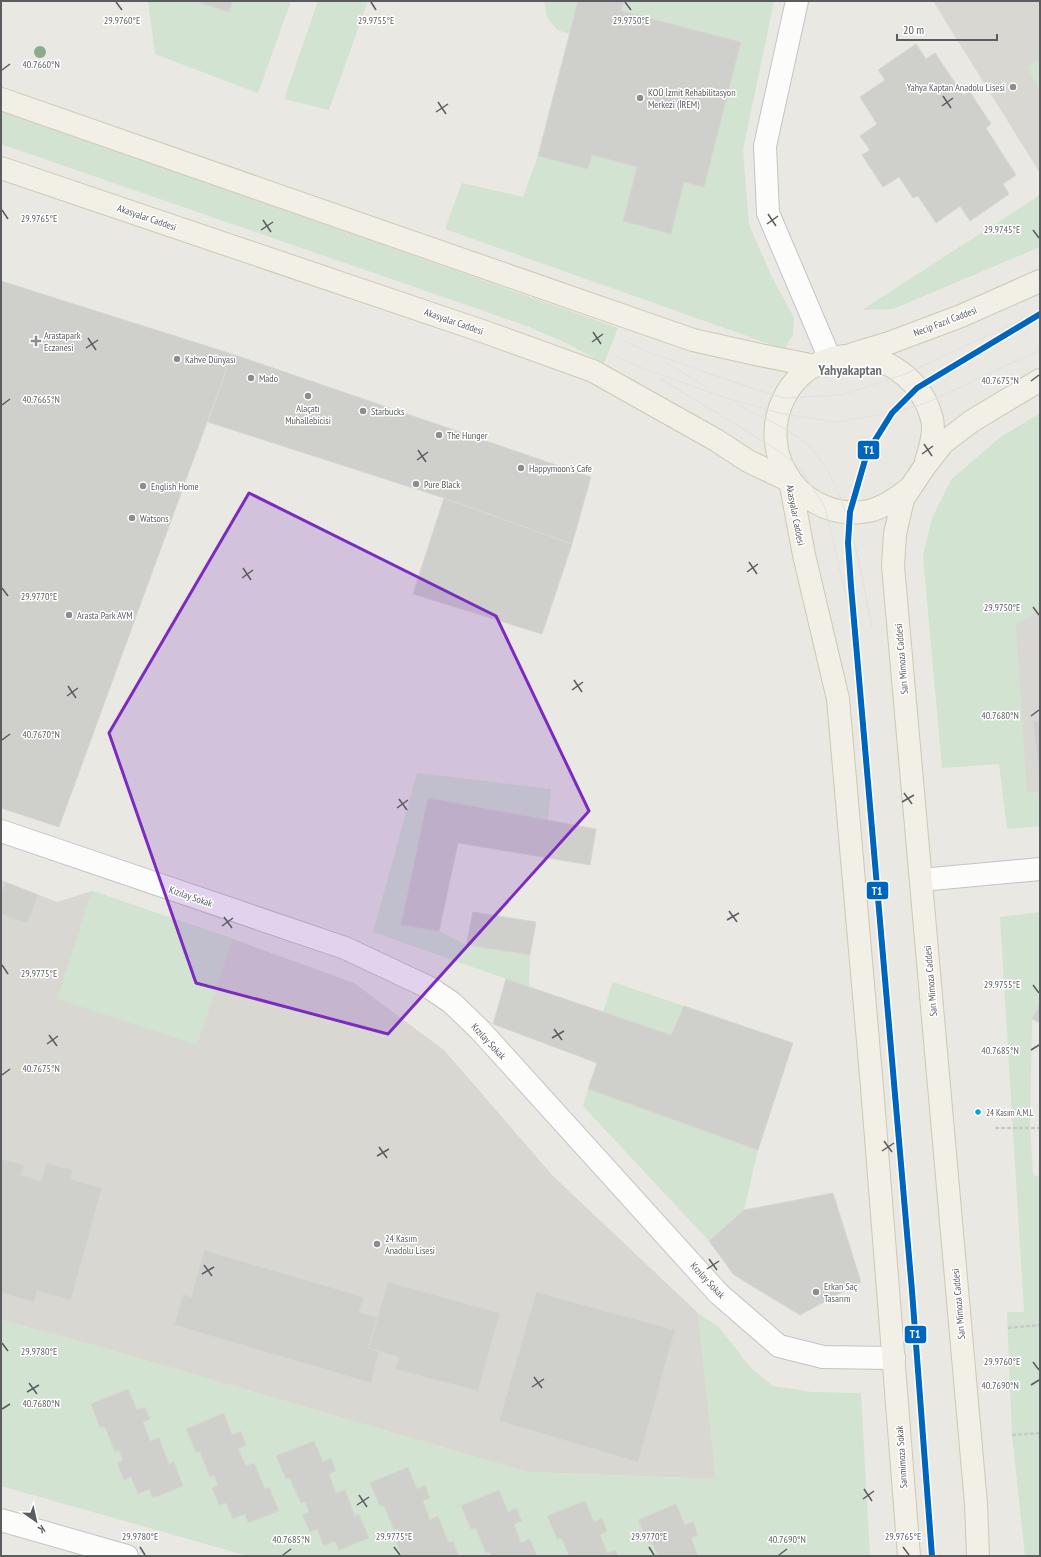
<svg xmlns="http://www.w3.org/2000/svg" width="1041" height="1557" font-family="'PT Sans Narrow',sans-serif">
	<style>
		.education { fill: #d9d7d2 }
		.green { fill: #d2e3d1 }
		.building { fill: #cfcfcc; stroke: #d7d6d2 }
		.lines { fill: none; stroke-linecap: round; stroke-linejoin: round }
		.minor-casing { stroke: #c5c4c4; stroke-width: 24 }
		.primary-casing { stroke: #cec8b4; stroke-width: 24 }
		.path { stroke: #c7cac8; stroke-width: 2.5; stroke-dasharray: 4 2; stroke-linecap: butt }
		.minor { stroke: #fcfcfb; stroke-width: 22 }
		.primary { stroke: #f1efe6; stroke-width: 22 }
		.tram { stroke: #e1e1e0; stroke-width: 1 }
		.tram-1-casing { stroke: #fff; stroke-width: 9 }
		.tram-1 { stroke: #0065bd; stroke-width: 6 }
		.tree { fill: #8bac8c }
		.marked { fill: #7b2cbf; fill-opacity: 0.2; stroke: #7b2cbf; stroke-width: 3; stroke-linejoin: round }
		.ticks { fill: none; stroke: #5a5c60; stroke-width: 1.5 }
		.poi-dot { fill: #8c8d8e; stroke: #fff; stroke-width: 1.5 }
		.bus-dot { fill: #00a9ce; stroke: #fff; stroke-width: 1.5 }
		.labels { text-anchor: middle; stroke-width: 3; stroke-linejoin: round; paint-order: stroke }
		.bus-label { font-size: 9px; fill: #5a5c60; stroke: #fff; text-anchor: start }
		.poi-label { font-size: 10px; fill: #5a5c60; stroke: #fff; text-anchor: start }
		.street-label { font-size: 10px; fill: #5a5c60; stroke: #fff }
		.district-label { font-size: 14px; font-weight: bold; fill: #6b6e72; stroke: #fff }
		.ticks-label { font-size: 10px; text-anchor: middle; fill: #5a5c60; stroke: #fff; stroke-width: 3; stroke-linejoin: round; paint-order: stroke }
		.line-badge { stroke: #fff; stroke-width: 1.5 }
		.badge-label { font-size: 11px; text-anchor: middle; font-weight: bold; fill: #fff }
	</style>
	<rect width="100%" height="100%" fill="#e9e8e3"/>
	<path class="education" d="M933,1H1040V173Z
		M1040,419V792L1003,795V454Z
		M1,880L57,902L92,891L233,939L354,983L444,1050L553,1176L698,1313L716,1479L527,1472L93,1345L1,1320Z"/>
	<path class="green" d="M148,1H291L258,93L155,54Z
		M318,1H368L329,110L284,99Z
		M544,1H578L570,34L557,30L547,17Z
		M624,1H774L743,150L749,225L771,275L794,318L793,335L784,349L445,229L462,183L523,197L538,156L588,169L592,155L637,167L623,221L671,234L684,182L704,187L741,42L621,11Z
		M1040,60V91L1027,67Z
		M1,110L618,328L604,363L566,343L527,326L1,144Z
		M1040,195V247L893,309L862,310Z
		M1040,413V610L1016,624L1027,793L1040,792V826L1007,829L999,764L942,768L923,556L932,518L951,480L998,439Z
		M417,773L551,789L548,821L428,799L401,925L439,931L466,945L530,955L529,987L373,932Z
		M92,891L233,939L197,1045L57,999Z
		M1040,912V1004L1032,1019L1030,1128L1033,1175L1040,1177V1556H1025L1012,1435L1007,1312H1024L1000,917Z
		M613,982L684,1006L671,1035L603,1012Z
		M588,1089L758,1150L744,1210L709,1241L583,1106Z
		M698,1313L719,1327L750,1367L773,1386L812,1392L861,1393L870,1556H248L1,1486V1320L93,1345L527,1472L716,1479Z"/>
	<path class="building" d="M195,1H233L229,12Z
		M578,1H624L621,11L741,42L704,187L684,182L671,234L623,221L637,167L592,155L588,169L538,156Z
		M916,44L926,59L935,53L963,95L970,92L991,124L986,128L1016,175L1003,184L1009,194L970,221L960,206L936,223L918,196L913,198L899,177L883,187L862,155L870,150L860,136L877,124L860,97L885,80L878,70Z
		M1,281L232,354L59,827L1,808Z
		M232,354L591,477L572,544L444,498L208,422Z
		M444,498L572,544L542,634L413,594Z
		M1033,721H1040V779Z
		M428,798L596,829L590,865L458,843L439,931L401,925Z
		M5,882L38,895L27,924L1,914V894Z
		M473,912L536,922L530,955L466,945Z
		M506,979L671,1035L684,1006L793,1043L758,1150L588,1089L597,1063L493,1024Z
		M1040,1004V1023L1032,1019Z
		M1,1159L24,1165L21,1175L41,1181L46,1163L73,1170L70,1179L102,1188L71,1300L37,1291L34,1302L1,1293Z
		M833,1193L861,1282L800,1315L734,1275L709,1241L744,1210Z
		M204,1250L364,1297L359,1312L378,1317L368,1348L379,1352L371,1383L174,1325L183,1294L191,1297Z
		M388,1282L500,1313L478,1391L395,1369L399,1357L368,1348Z
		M536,1292L675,1330L638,1462L499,1421Z
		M128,1389L137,1410L145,1407L150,1419L143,1422L150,1441L159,1438L169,1464L174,1462L183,1486L153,1498L149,1489L138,1494L131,1477L124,1480L117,1463L123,1460L119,1450L115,1452L105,1427H100L91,1404Z
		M224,1413L232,1435L241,1431L246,1445L238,1448L246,1466L254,1463L265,1489L269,1487L279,1511L248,1523L245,1514L233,1519L226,1503L219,1505L212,1488L218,1485L214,1475L210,1477L200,1452H196L186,1429Z
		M314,1441L323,1462L331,1458L336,1471L329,1474L336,1493L345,1490L355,1516L359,1514L369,1538L339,1550L335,1541L324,1546L317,1529L310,1532L302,1515L309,1512L305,1502L301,1503L290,1479H286L276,1456Z
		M408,1467L417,1489L425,1485L430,1498L423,1501L430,1520L438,1516L449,1543L453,1541L459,1556H402L396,1541L403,1539L398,1529L394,1530L384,1506H380L370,1483Z
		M499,1490L508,1512L516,1508L522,1521L514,1524L521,1543L530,1539L537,1556H491L489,1552L486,1553L476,1529H471L461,1506Z
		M585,1501L594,1522L602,1518L607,1531L600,1535L607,1553L616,1550L618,1556H569L562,1539H557L547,1516Z
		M676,1504L685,1525L693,1522L698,1535L691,1538L698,1556H658L652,1543H648L638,1520Z"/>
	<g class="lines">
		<defs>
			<path id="minor" d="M797,1L765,146L768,213L830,359
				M1,831L345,948L430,988L452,1003L480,1030L719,1294L779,1346L823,1357L894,1358
				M921,880L1040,869
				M1,1520L127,1556"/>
			<path id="primary" d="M1,99L693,340L760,355L815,366
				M1,168L485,332L593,371L716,440L748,461L790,481
				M853,354L889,343L961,316L1040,281
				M790,481L804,555L838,699L872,1087L909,1556
				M911,487C899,497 885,507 869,511C804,523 755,457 784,398C818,331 914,348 932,419C935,433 930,448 926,461
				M978,1556L976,1504L893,566L895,534L903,499L925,466L943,443L972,421L1040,380"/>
		</defs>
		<use href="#minor" class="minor-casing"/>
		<use href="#primary" class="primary-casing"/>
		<path class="path" d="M995,1128H1040
			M1008,1328L1040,1325
			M1012,1435L1040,1433"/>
		<use href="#minor" class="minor"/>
		<use href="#primary" class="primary"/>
		<path class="tram" d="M624,341L648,352L757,390L784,398L841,395L905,374L1040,311
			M615,356L642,368L726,398L779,413L835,422L892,413L926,403L1040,350
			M665,362L708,388
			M659,378L776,449L793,462L803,473L825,507L854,630
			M738,405C758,416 780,424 799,438C848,471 860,573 872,627"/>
		<defs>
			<path id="tram-1" d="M932,1556L912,1291L851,586L848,543L850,512L867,453L892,413L917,388L1040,314"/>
		</defs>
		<use href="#tram-1" class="tram-1-casing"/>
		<use href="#tram-1" class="tram-1"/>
	</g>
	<circle class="tree" cx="40" cy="52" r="6"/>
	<path class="marked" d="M249,493L496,616L589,811L388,1034L196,983L109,733Z"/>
	<path class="ticks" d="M116,2L122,10M371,2L376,10M625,2L631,10M2,70L10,64M943,96L951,108M438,102L446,114M942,106L953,98M436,112L448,104M2,210L8,219M768,214L776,226M263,220L271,232M767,224L778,216M261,230L273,222M1033,230L1039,238M593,332L601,344M88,338L96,350M592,342L603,334M86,348L98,340M1031,381L1039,375M2,405L10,399M924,444L932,456M418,450L426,462M922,454L933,446M417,460L428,452M749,562L757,574M243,568L251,580M747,572L758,564M242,578L253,570M2,588L8,596M1033,607L1039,615M574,680L582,692M68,686L76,698M572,690L583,682M67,696L78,688M1031,716L1039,710M2,740L10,734M904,793L912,804M399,799L407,810M902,802L914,795M397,808L408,800M729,911L737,922M224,917L232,928M727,920L739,913M222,926L233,918M2,965L8,974M1033,985L1039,993M554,1029L562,1040M49,1035L57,1046M552,1038L564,1031M47,1044L58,1036M1031,1050L1039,1045M2,1075L10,1069M884,1141L892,1152M379,1147L387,1158M882,1151L894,1143M377,1156L389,1149M709,1259L717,1270M204,1265L212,1276M707,1269L719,1261M202,1274L214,1267M2,1343L8,1351M1033,1362L1039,1370M534,1377L542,1388M29,1383L37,1394M1031,1385L1039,1380M532,1387L544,1379M27,1392L39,1385M2,1409L10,1404M864,1489L872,1501M359,1495L367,1507M863,1499L874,1491M357,1505L369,1497M140,1547L145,1555M394,1547L400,1555M649,1547L654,1555M903,1547L909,1555M283,1555L291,1549M779,1555L787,1549"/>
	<g class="poi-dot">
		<circle cx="1013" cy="87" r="4"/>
		<circle cx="640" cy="98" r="4"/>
		<path d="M34 335h4v4h4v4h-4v4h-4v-4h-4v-4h4z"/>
		<circle cx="177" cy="359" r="4"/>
		<circle cx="251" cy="378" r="4"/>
		<circle cx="308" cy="396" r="4"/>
		<circle cx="363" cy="411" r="4"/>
		<circle cx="439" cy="435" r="4"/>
		<circle cx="521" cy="468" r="4"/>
		<circle cx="416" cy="484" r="4"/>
		<circle cx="143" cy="486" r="4"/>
		<circle cx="132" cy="518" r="4"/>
		<circle cx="69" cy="615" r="4"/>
		<circle cx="377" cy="1244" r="4"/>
		<circle cx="816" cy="1292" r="4"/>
	</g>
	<circle class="bus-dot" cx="978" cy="1112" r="3.5"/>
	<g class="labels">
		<g class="bus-label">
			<text x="986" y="1116">24 Kasım A.M.L</text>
		</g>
		<g class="poi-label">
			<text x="1005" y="91" text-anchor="end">Yahya Kaptan Anadolu Lisesi</text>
			<text x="648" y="96">KOÜ İzmit Rehabilitasyon<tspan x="648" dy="12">Merkezi (İREM)</tspan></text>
			<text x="44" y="339">Arastapark<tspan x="44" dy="12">Eczanesi</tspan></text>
			<text x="185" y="363">Kahve Dünyası</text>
			<text x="259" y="382">Mado</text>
			<text x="308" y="412" text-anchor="middle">Alaçatı<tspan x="308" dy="12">Muhallebicisi</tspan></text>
			<text x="371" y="415">Starbucks</text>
			<text x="447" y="439">The Hunger</text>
			<text x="529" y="472">Happymoon’s Cafe</text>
			<text x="424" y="488">Pure Black</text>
			<text x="151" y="490">English Home</text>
			<text x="140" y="522">Watsons</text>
			<text x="77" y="619">Arasta Park AVM</text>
			<text x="385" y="1242">24 Kasım<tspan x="385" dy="12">Anadolu Lisesi</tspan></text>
			<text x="824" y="1290">Erkan Saç<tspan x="824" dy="12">Tasarım</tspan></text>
		</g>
		<g class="street-label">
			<text transform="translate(147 217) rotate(19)" y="4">Akasyalar Caddesi</text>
			<text transform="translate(454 321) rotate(19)" y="4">Akasyalar Caddesi</text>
			<text transform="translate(945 321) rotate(-21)" y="4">Necip Fazıl Caddesi</text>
			<text transform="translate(796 515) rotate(79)" y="4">Akasyalar Caddesi</text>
			<text transform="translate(901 659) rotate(-95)" y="4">Sarı Mimoza Caddesi</text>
			<text transform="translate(191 896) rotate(19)" y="4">Kızılay Sokak</text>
			<text transform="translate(930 981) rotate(-95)" y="4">Sarı Mimoza Caddesi</text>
			<text transform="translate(489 1041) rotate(47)" y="4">Kızılay Sokak</text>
			<text transform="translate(708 1280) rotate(47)" y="4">Kızılay Sokak</text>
			<text transform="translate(958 1304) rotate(-95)" y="4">Sarı Mimoza Caddesi</text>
			<text transform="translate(901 1457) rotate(-94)" y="4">Sarımimoza Sokak</text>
		</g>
		<g class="district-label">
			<text x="850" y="375">Yahyakaptan</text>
		</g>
	</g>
	<g class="ticks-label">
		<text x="122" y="24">29.9760°E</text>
		<text x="376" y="24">29.9755°E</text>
		<text x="631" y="24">29.9750°E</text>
		<text x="41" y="68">40.7660°N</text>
		<text x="39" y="222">29.9765°E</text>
		<text x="1002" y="233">29.9745°E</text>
		<text x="1000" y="384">40.7675°N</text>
		<text x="41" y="403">40.7665°N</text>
		<text x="39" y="600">29.9770°E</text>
		<text x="1002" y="611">29.9750°E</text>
		<text x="1000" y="719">40.7680°N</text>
		<text x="41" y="738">40.7670°N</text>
		<text x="39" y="977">29.9775°E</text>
		<text x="1002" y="988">29.9755°E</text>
		<text x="1000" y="1054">40.7685°N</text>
		<text x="41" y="1072">40.7675°N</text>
		<text x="39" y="1355">29.9780°E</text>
		<text x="1002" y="1365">29.9760°E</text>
		<text x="1000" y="1389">40.7690°N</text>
		<text x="41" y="1407">40.7680°N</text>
		<text x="140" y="1540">29.9780°E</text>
		<text x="394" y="1540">29.9775°E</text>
		<text x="649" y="1540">29.9770°E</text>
		<text x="903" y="1540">29.9765°E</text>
		<text x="291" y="1543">40.7685°N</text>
		<text x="787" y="1543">40.7690°N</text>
	</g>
	<g class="line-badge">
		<rect x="857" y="440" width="23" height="20" rx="4" fill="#0065bd"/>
		<rect x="866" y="881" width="23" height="19" rx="4" fill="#0065bd"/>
		<rect x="904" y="1325" width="23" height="19" rx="4" fill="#0065bd"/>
	</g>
	<g class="badge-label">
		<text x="869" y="454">T1</text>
		<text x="877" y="895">T1</text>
		<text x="915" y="1338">T1</text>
	</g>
	<rect width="1041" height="1557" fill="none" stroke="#5a5c60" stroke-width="4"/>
	<g transform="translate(36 1521) rotate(146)" stroke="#ffffff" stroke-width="3" paint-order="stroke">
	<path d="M0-3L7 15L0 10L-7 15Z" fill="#5a5c60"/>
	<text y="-6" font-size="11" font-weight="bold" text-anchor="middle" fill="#5a5c60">K</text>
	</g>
	<path d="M897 34v6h100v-6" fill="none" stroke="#5a5c60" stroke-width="2"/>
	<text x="903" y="34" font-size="12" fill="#5a5c60" stroke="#ffffff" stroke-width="3" paint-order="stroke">20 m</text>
</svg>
